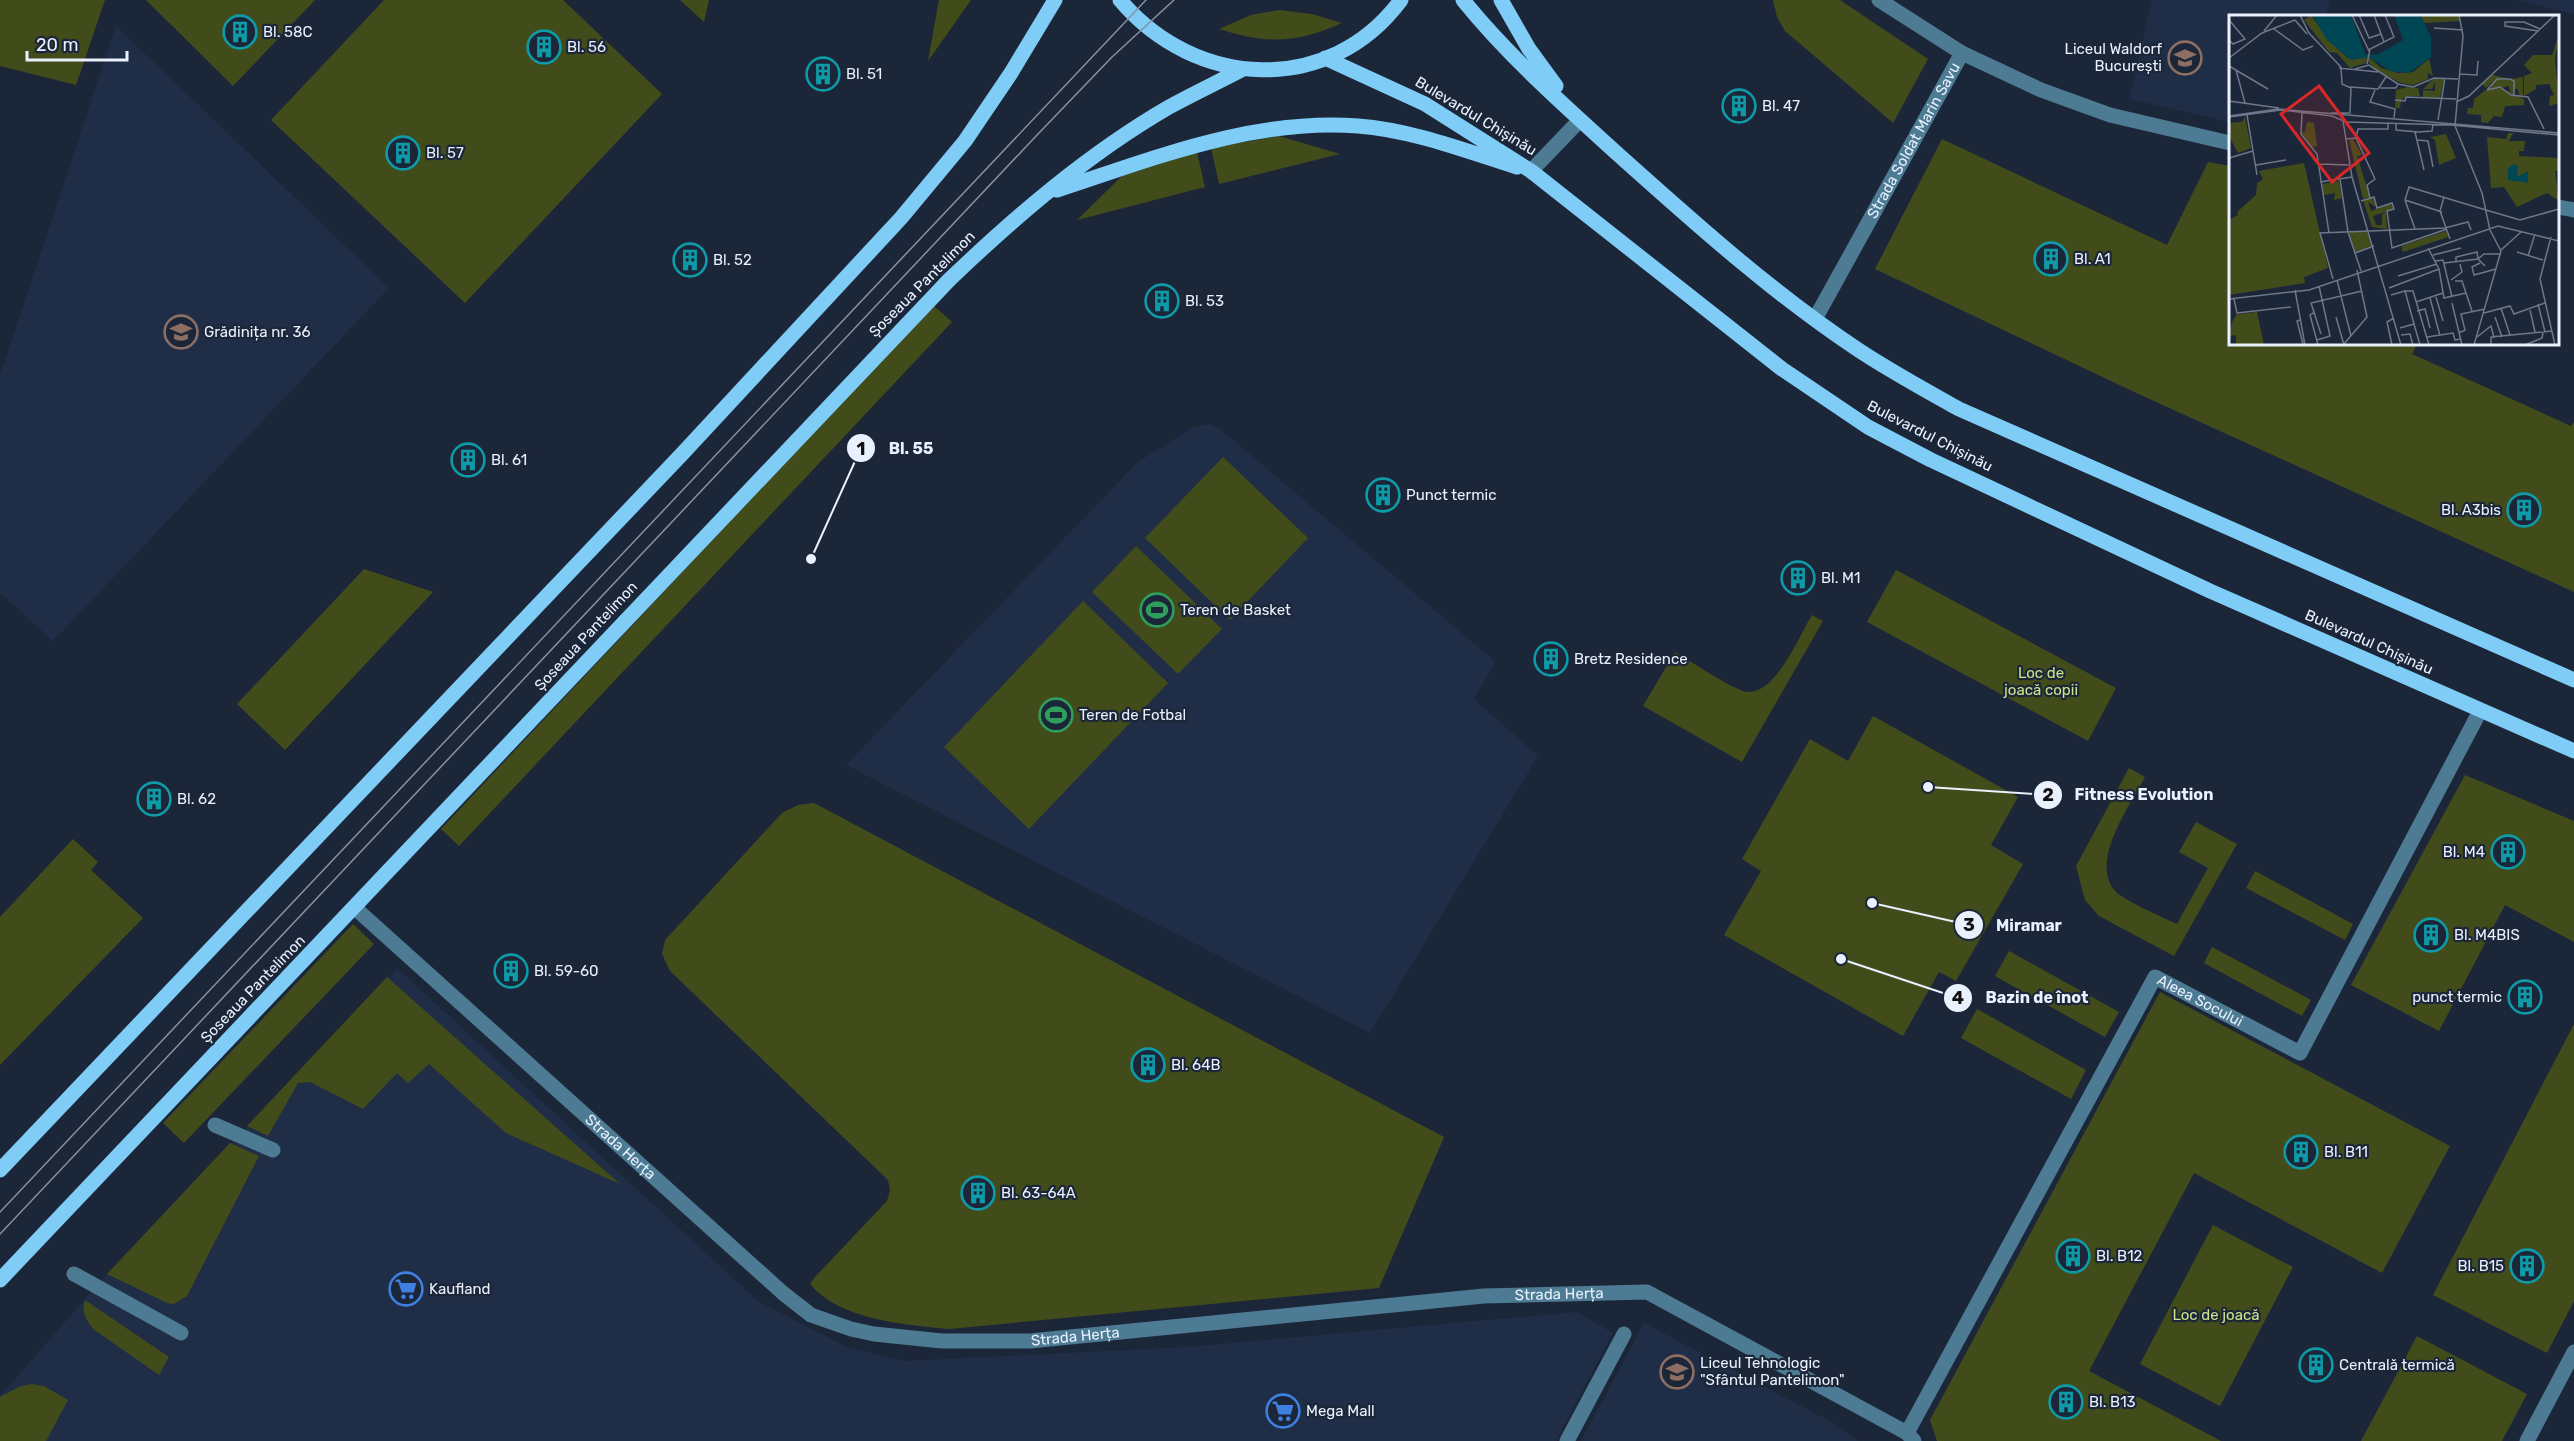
<svg xmlns="http://www.w3.org/2000/svg" width="2574" height="1441" font-family="Rubik,sans-serif">
	<style>
		.built { fill: #202d46 }
		.green { fill: #424c1b }
		.lines { fill: none; stroke-linecap: round; stroke-linejoin: round }
		.minor { stroke: #4c7b93; stroke-width: 15 }
		.major { stroke: #7fcdf7; stroke-width: 15 }
		.tram { stroke: #8891a1; stroke-width: 1.5 }
		.labels { text-anchor: middle; stroke-width: 4.5; stroke-linejoin: round; paint-order: stroke }
		.poi-label { font-size: 15px; fill: #e9f0fe; stroke: #1c2639; text-anchor: start }
		.street-label { font-size: 15px; fill: #e9f0fe; stroke: #1c2639 }
		.park-label { font-size: 15px; fill: #cde28b; stroke: #1c2639 }
		.inset-road { fill: none; stroke: #6e7788; stroke-width: 1.5 }
		.view { fill: #d62828; fill-opacity: 0.15; stroke: #d62828; stroke-width: 3 }
		.inset-edge { fill: none; stroke: #e9f0fe; stroke-width: 3 }
		.leader { fill: none; stroke: #e9f0fe; stroke-width: 2 }
		.callout-dot { fill: #e9f0fe; stroke: #1c2639; stroke-width: 2 }
		.mark-label { font-size: 18px; text-anchor: middle; font-weight: bold; fill: #111 }
		.callout-label { font-size: 16px; text-anchor: middle; font-weight: bold; fill: #e9f0fe; stroke: #1c2639; stroke-width: 4.5; stroke-linejoin: round; paint-order: stroke }
	</style>
	<rect width="100%" height="100%" fill="#1c2639"/>
	<path class="built" d="M2152,0H2330L2326,16H2230V122L2129,99Z
		M2516,0H2574V14Z
		M116,26L389,288L53,641L0,593V376Z
		M1210,424L1220,429L1496,662L1474,699L1538,756L1370,1033L846,765L1138,462L1192,428Z
		M397,968L759,1302L847,1347L904,1361L1187,1347L1577,1312L1613,1333L1556,1441H0V1396L107,1274Z
		M1644,1323L1828,1420L1858,1441H1581Z"/>
	<path class="green" d="M0,0H105L76,85L0,66Z
		M146,0H315L233,86Z
		M384,0H563L662,94L465,303L271,120Z
		M680,0H709L704,22Z
		M939,0H971L928,61Z
		M1773,0H1840L1928,59L1893,123L1785,31L1777,17Z
		M1279,10L1312,14L1342,23C1295,44 1267,44 1219,29L1251,15Z
		M1279,136L1340,154L1219,184L1211,148Z
		M1942,139L2167,245L2208,162L2230,166V344H2417L2412,354L2571,426L2574,422V592L2132,391L1875,269Z
		M1197,152L1205,187L1077,220L1122,176Z
		M933,305L952,322L459,846L441,829Z
		M1223,457L1308,538L1230,620L1145,538Z
		M1136,546L1222,629L1178,674L1092,592Z
		M364,569L433,592L285,750L237,704Z
		M1896,570L2116,688L2088,741L1867,622Z
		M1083,601L1168,683L1029,829L944,747Z
		M1812,615L1823,621L1742,762L1643,706L1675,652C1696,664 1720,682 1743,691C1773,701 1799,636 1812,615Z
		M1873,716L2018,797L1991,845L2023,864L1956,981L1939,972L1903,1036L1724,935L1761,871L1742,859L1810,739L1848,761Z
		M2129,768L2145,777C2130,806 2089,861 2115,891C2123,900 2164,918 2177,924L2208,868L2179,852L2196,822L2237,844L2174,956L2099,916L2085,900L2076,866Z
		M2465,775L2574,821V942L2505,905L2439,1031L2351,985Z
		M814,803L1444,1137L1379,1288L949,1329C907,1325 839,1320 810,1284L815,1277L887,1201L890,1190L888,1180L670,971L662,954L665,940L782,813L798,805Z
		M73,839L98,862L91,870L143,918L0,1065V917Z
		M2255,871L2353,924L2345,940L2246,888Z
		M353,924L374,944L184,1143L163,1123Z
		M2212,947L2311,1000L2302,1016L2204,963Z
		M2009,951L2119,1012L2105,1037L1995,976Z
		M387,977L620,1184L506,1133L429,1064L408,1083L397,1073L363,1109L310,1082L298,1083L268,1136L247,1126Z
		M2160,992L2450,1146L2382,1273L2194,1173L2089,1371L2221,1441H1937L1930,1420Z
		M1977,1009L2086,1070L2071,1099L1961,1038Z
		M2574,1024V1301L2547,1353L2433,1295Z
		M230,1143L259,1156L187,1296L174,1304L167,1303L107,1274Z
		M2213,1225L2293,1267L2220,1406L2140,1364Z
		M85,1300L169,1357L159,1375L93,1329C86,1319 81,1312 85,1300Z
		M2417,1336L2527,1394L2502,1441H2361Z
		M32,1384L44,1386L68,1400L46,1441H0V1397L21,1386Z"/>
	<g class="lines">
		<g class="minor">
			<path d="M1879,0L1962,53"/>
			<path d="M1531,171L1580,120"/>
			<path d="M2558,207L2574,210"/>
			<path id="s1" d="M1815,319L1962,53L2041,90L2110,115L2230,143"/>
			<path id="s2" d="M355,908L784,1294L811,1315L851,1329L874,1334L942,1341H1030L1484,1296L1647,1292L1907,1433L1914,1441"/>
			<path d="M215,1125L273,1150"/>
			<path d="M74,1274L181,1333"/>
			<path id="s3" d="M1907,1433L2155,977L2300,1053L2480,711"/>
			<path d="M1567,1441L1624,1334"/>
			<path d="M2527,1441L2574,1352"/>
		</g>
		<path class="major" d="M1120,0C1195,89 1329,97 1401,0
			M1463,0C1509,57 1567,108 1621,157C1697,225 1775,295 1860,351C1892,372 1925,390 1959,409L2574,680
			M1501,0L1529,49L1556,86
			M1325,58L1425,104L1531,171L1782,369L1868,427L1931,460L2210,591L2574,751
			M1057,190C1155,158 1254,118 1358,126C1412,130 1466,151 1517,167
			M0,1170L682,454L901,218L965,141L1011,73L1055,0
			M0,1280L949,280C1016,216 1088,154 1169,107C1193,94 1218,82 1243,69"/>
		<path class="tram" d="M0,1212L1146,0
			M0,1234L1038,134L1112,57L1174,0"/>
	</g>
	<defs>
		<symbol id="building-ring" viewBox="-11 -11 22 22"><circle r="9.5" fill="#1c2639" stroke="#0f9aa8" stroke-width="1.5"/><path d="M-4-6H4V6H1V3H-1V6H-4ZM-2.5-4.3h1.7v1.8h-1.7ZM.8-4.3h1.7v1.8H.8ZM-2.5-1h1.7V.8h-1.7ZM.8-1h1.7V.8H.8Z" fill="#0f9aa8"/></symbol>
		<symbol id="school-ring" viewBox="-11 -11 22 22"><circle r="9.5" fill="#1c2639" stroke="#8d6e63" stroke-width="1.5"/><path d="M0-5L7-2L0 1L-7-2ZM-4 1L0 2.5L4 1V4Q0 6-4 4Z" fill="#8d6e63"/></symbol>
		<symbol id="stadium-ring" viewBox="-11 -11 22 22"><circle r="9.5" fill="#1c2639" stroke="#2e9e5b" stroke-width="1.5"/><path d="M0-5a6.5 5 0 1 0 0 10a6.5 5 0 1 0 0-10ZM-3.5-1.8h7v3.6h-7Z" fill="#2e9e5b"/></symbol>
		<symbol id="supermarket-ring" viewBox="-11 -11 22 22"><circle r="9.5" fill="#1c2639" stroke="#3f7fe0" stroke-width="1.5"/><path d="M-6-5.5h2.5l.6 2H6L4.5 2H-2.5L-4.4-4H-6ZM-1.5 3.2a1.3 1.3 0 1 0 .1 0ZM3 3.2a1.3 1.3 0 1 0 .1 0Z" fill="#3f7fe0"/></symbol>
	</defs>
	<g fill-rule="evenodd">
		<use href="#building-ring" x="221" y="13" width="38" height="38"/>
		<use href="#building-ring" x="525" y="28" width="38" height="38"/>
		<use href="#school-ring" x="2166" y="39" width="38" height="38"/>
		<use href="#building-ring" x="804" y="55" width="38" height="38"/>
		<use href="#building-ring" x="1720" y="87" width="38" height="38"/>
		<use href="#building-ring" x="384" y="134" width="38" height="38"/>
		<use href="#building-ring" x="2032" y="240" width="38" height="38"/>
		<use href="#building-ring" x="671" y="241" width="38" height="38"/>
		<use href="#building-ring" x="1143" y="282" width="38" height="38"/>
		<use href="#school-ring" x="162" y="313" width="38" height="38"/>
		<use href="#building-ring" x="449" y="441" width="38" height="38"/>
		<use href="#building-ring" x="1364" y="476" width="38" height="38"/>
		<use href="#building-ring" x="2505" y="491" width="38" height="38"/>
		<use href="#building-ring" x="1779" y="559" width="38" height="38"/>
		<use href="#stadium-ring" x="1138" y="591" width="38" height="38"/>
		<use href="#building-ring" x="1532" y="640" width="38" height="38"/>
		<use href="#stadium-ring" x="1037" y="696" width="38" height="38"/>
		<use href="#building-ring" x="135" y="780" width="38" height="38"/>
		<use href="#building-ring" x="2489" y="833" width="38" height="38"/>
		<use href="#building-ring" x="2412" y="916" width="38" height="38"/>
		<use href="#building-ring" x="492" y="952" width="38" height="38"/>
		<use href="#building-ring" x="2506" y="978" width="38" height="38"/>
		<use href="#building-ring" x="1129" y="1046" width="38" height="38"/>
		<use href="#building-ring" x="2282" y="1133" width="38" height="38"/>
		<use href="#building-ring" x="959" y="1174" width="38" height="38"/>
		<use href="#building-ring" x="2054" y="1237" width="38" height="38"/>
		<use href="#building-ring" x="2508" y="1247" width="38" height="38"/>
		<use href="#supermarket-ring" x="387" y="1270" width="38" height="38"/>
		<use href="#building-ring" x="2297" y="1346" width="38" height="38"/>
		<use href="#school-ring" x="1658" y="1353" width="38" height="38"/>
		<use href="#building-ring" x="2047" y="1383" width="38" height="38"/>
		<use href="#supermarket-ring" x="1264" y="1392" width="38" height="38"/>
	</g>
	<g class="labels">
		<g class="poi-label">
			<text x="263" y="37">Bl. 58C</text>
			<text x="567" y="52">Bl. 56</text>
			<text x="2162" y="54" text-anchor="end">Liceul Waldorf<tspan x="2162" dy="17">București</tspan></text>
			<text x="846" y="79">Bl. 51</text>
			<text x="1762" y="111">Bl. 47</text>
			<text x="426" y="158">Bl. 57</text>
			<text x="2074" y="264">Bl. A1</text>
			<text x="713" y="265">Bl. 52</text>
			<text x="1185" y="306">Bl. 53</text>
			<text x="204" y="337">Grădinița nr. 36</text>
			<text x="491" y="465">Bl. 61</text>
			<text x="1406" y="500">Punct termic</text>
			<text x="2501" y="515" text-anchor="end">Bl. A3bis</text>
			<text x="1821" y="583">Bl. M1</text>
			<text x="1180" y="615">Teren de Basket</text>
			<text x="1574" y="664">Bretz Residence</text>
			<text x="1079" y="720">Teren de Fotbal</text>
			<text x="177" y="804">Bl. 62</text>
			<text x="2485" y="857" text-anchor="end">Bl. M4</text>
			<text x="2454" y="940">Bl. M4BIS</text>
			<text x="534" y="976">Bl. 59-60</text>
			<text x="2502" y="1002" text-anchor="end">punct termic</text>
			<text x="1171" y="1070">Bl. 64B</text>
			<text x="2324" y="1157">Bl. B11</text>
			<text x="1001" y="1198">Bl. 63-64A</text>
			<text x="2096" y="1261">Bl. B12</text>
			<text x="2504" y="1271" text-anchor="end">Bl. B15</text>
			<text x="429" y="1294">Kaufland</text>
			<text x="1700" y="1368">Liceul Tehnologic<tspan x="1700" dy="17">"Sfântul Pantelimon"</tspan></text>
			<text x="2339" y="1370">Centrală termică</text>
			<text x="2089" y="1407">Bl. B13</text>
			<text x="1306" y="1416">Mega Mall</text>
		</g>
		<g class="street-label">
			<text transform="translate(1476 116) rotate(31)" y="5">Bulevardul Chișinău</text>
			<text dy="5" stroke="none"><textPath href="#s1" startOffset="204">Strada Soldat Marin Savu</textPath></text>
			<text transform="translate(922 284) rotate(-45)" y="5">Șoseaua Pantelimon</text>
			<text transform="translate(1930 436) rotate(27)" y="5">Bulevardul Chișinău</text>
			<text transform="translate(586 636) rotate(-47)" y="5">Șoseaua Pantelimon</text>
			<text transform="translate(2369 642) rotate(24)" y="5">Bulevardul Chișinău</text>
			<text transform="translate(253 989) rotate(-46)" y="5">Șoseaua Pantelimon</text>
			<text dy="5" stroke="none"><textPath href="#s3" startOffset="570">Aleea Socului</textPath></text>
			<text dy="5" stroke="none"><textPath href="#s2" startOffset="357">Strada Herța</textPath></text>
			<text dy="5" stroke="none"><textPath href="#s2" startOffset="1365">Strada Herța</textPath></text>
			<text dy="5" stroke="none"><textPath href="#s2" startOffset="879">Strada Herța</textPath></text>
		</g>
		<g class="park-label">
			<text x="2041" y="678">Loc de<tspan x="2041" dy="17">joacă copii</tspan></text>
			<text x="2216" y="1320">Loc de joacă</text>
		</g>
	</g>
	<g transform="translate(2229 15)">
		<rect width="330" height="330" fill="#1c2639"/>
		<path d="M82,0L100,26L119,43L138,42L137,48L121,53L108,38L100,37L75,5ZM191,0H230L231,6L195,8ZM330,20L326,44L330,88L320,91L321,81L325,80L320,69L307,70V74L295,81V61L303,58L295,50L304,40H323ZM140,42L152,53L169,58L184,57L200,44L204,61L199,58V64L184,70L172,68L150,57L139,47ZM264,60L282,64L294,62V81L290,80L289,74H285V80L281,78L280,71L260,76L265,66L257,73L253,69ZM205,63L215,64L211,83L194,82V75L206,76V66L203,74H194ZM179,72L189,73L191,81H177L172,86L171,93H166L167,75ZM272,73L295,84V90L276,91L273,102L265,101L259,108L252,107V100L238,99L239,93H244L245,84L257,75ZM16,102L22,133L9,138L0,121V108L13,107ZM78,107L85,108L88,131L83,132L72,117H76ZM279,118H284L280,126H296L295,136H290V141L330,143V156H326L330,186L318,178L288,192L275,172L262,173L258,122L277,124ZM217,119L227,143L210,150L206,125L201,122ZM124,124L133,140L128,141L141,182L134,184L120,125ZM75,148L99,253L75,262L76,268L0,280V205L9,200L8,197L27,180L28,168L34,164L30,156ZM110,166L113,183L105,185L106,178L95,180L93,169ZM144,182L147,192L139,187L142,196L162,189L164,194L144,201L147,210H153V199L157,197L158,214L143,212L134,185ZM217,216L219,222L174,237L172,231ZM120,217H138L143,231L126,237ZM28,297L35,330H7V320L0,321L3,307L8,299Z" fill="#424c1b"/>
		<path d="M122,0L136,39L148,40L174,25L165,0H191L202,22V42L180,58L161,56L140,42L122,45L98,25L84,1ZM285,149L289,151L288,162L299,156V168L279,165V153Z" fill="#004755"/>
		<path class="inset-road" d="M71,0L80,18L112,52L113,69L122,73L121,97M123,0L140,36M130,0L140,23L152,19M145,0L155,27M230,0L234,21L226,111L253,178L261,215L272,236L245,330M0,5L16,24L4,29L0,25M66,5L78,19M205,13L234,15M45,14L74,35L84,31M35,16L48,0M309,16L276,11V7H295L311,14M0,43L33,18L66,5M138,49L141,34L165,22L156,0M0,51L39,74M110,53L149,57M126,54L140,50L169,69L184,72L205,63L229,64M7,55L16,88M230,59L248,60L249,46M121,72L149,74L157,62M151,73H167L169,69M146,75L141,87L166,94L165,103M258,75L271,72L282,80L299,82L315,114M258,75L268,64H281L285,66V80M166,85L176,86L177,82L227,84M0,86L50,93M227,87L240,81L326,0M73,98L72,119L88,139L100,218M102,98H122M18,100L28,160M0,101L49,94L330,118M0,102L52,95L103,101L117,107L222,110L330,120M209,105L216,63M114,106L123,162L172,330M167,108V115L189,117L203,116L204,109M186,117L195,155M127,123L129,114H159V109M117,124L127,123L146,164L138,170L141,183M188,125L199,126L204,152M0,143L24,136M90,149L120,150M27,150L57,145M111,164L119,217L132,256M91,167L123,162M215,182L211,196L221,224M176,185L213,197M132,186L145,182L148,193L163,188L165,194L158,196L163,233L218,214M257,195L291,205L330,194M186,214L176,185L180,172L257,195M322,222L311,264L326,330M199,233L210,254L215,283L237,278M272,235L292,217M288,237L314,245M126,238L145,231M204,240L232,233M299,241L306,219M206,246L214,245L223,282M215,248L249,244L248,237L227,242V246M251,248L243,252L245,260L267,254M256,251L249,244L255,239H272M169,261L208,249M104,264L91,218L216,213L239,207L242,215M108,265L122,321M222,265L233,257L231,249M226,266H233L243,296M160,273L210,254M66,275L76,330M176,276H184L200,330M162,280L176,276L185,309L171,313M207,282L214,306M201,283L211,321M0,284L80,275L269,211L330,226M5,284L8,298L62,292M187,287L214,278M223,288L233,330M309,289L316,317M272,293L281,320M301,295L306,317M188,296L196,294L201,313M86,297L81,300L89,330M255,298L281,291L285,299L316,288M107,302L115,330M266,302L273,322M71,305L68,306L74,329M185,309L191,330M230,318L236,315L232,299L256,294M92,319L82,288L133,276M172,320L181,319L184,330M198,322L224,318L226,325L232,324M248,322L262,311L265,323M88,325L101,321L90,271M114,330L138,302L128,255M163,330L158,307L165,303M262,330V322L323,316M296,330L313,323L314,318"/>
		<path class="view" d="M90,71L140,138L103,167L52,99Z"/>
		<rect width="330" height="330" class="inset-edge"/>
	</g>
	<path class="leader" d="M811 559L861 448M1928 787L2048 795M1872 903L1969 925M1841 959L1958 998"/>
	<g class="callout-dot">
		<circle cx="811" cy="559" r="6"/>
		<circle cx="1928" cy="787" r="6"/>
		<circle cx="1872" cy="903" r="6"/>
		<circle cx="1841" cy="959" r="6"/>
		<circle cx="861" cy="448" r="15"/>
		<circle cx="2048" cy="795" r="15"/>
		<circle cx="1969" cy="925" r="15"/>
		<circle cx="1958" cy="998" r="15"/>
	</g>
	<g class="mark-label">
		<text x="861" y="455">1</text>
		<text x="2048" y="801">2</text>
		<text x="1969" y="931">3</text>
		<text x="1958" y="1004">4</text>
	</g>
	<g class="callout-label">
		<text x="911" y="454">Bl. 55</text>
		<text x="2144" y="800">Fitness Evolution</text>
		<text x="2029" y="931">Miramar</text>
		<text x="2037" y="1003">Bazin de înot</text>
	</g>
	<path d="M27 51v9h100v-9" fill="none" stroke="#e9f0fe" stroke-width="3"/>
	<text x="36" y="51" font-size="18" fill="#e9f0fe" stroke="#1c2639" stroke-width="4.5" paint-order="stroke">20 m</text>
</svg>
